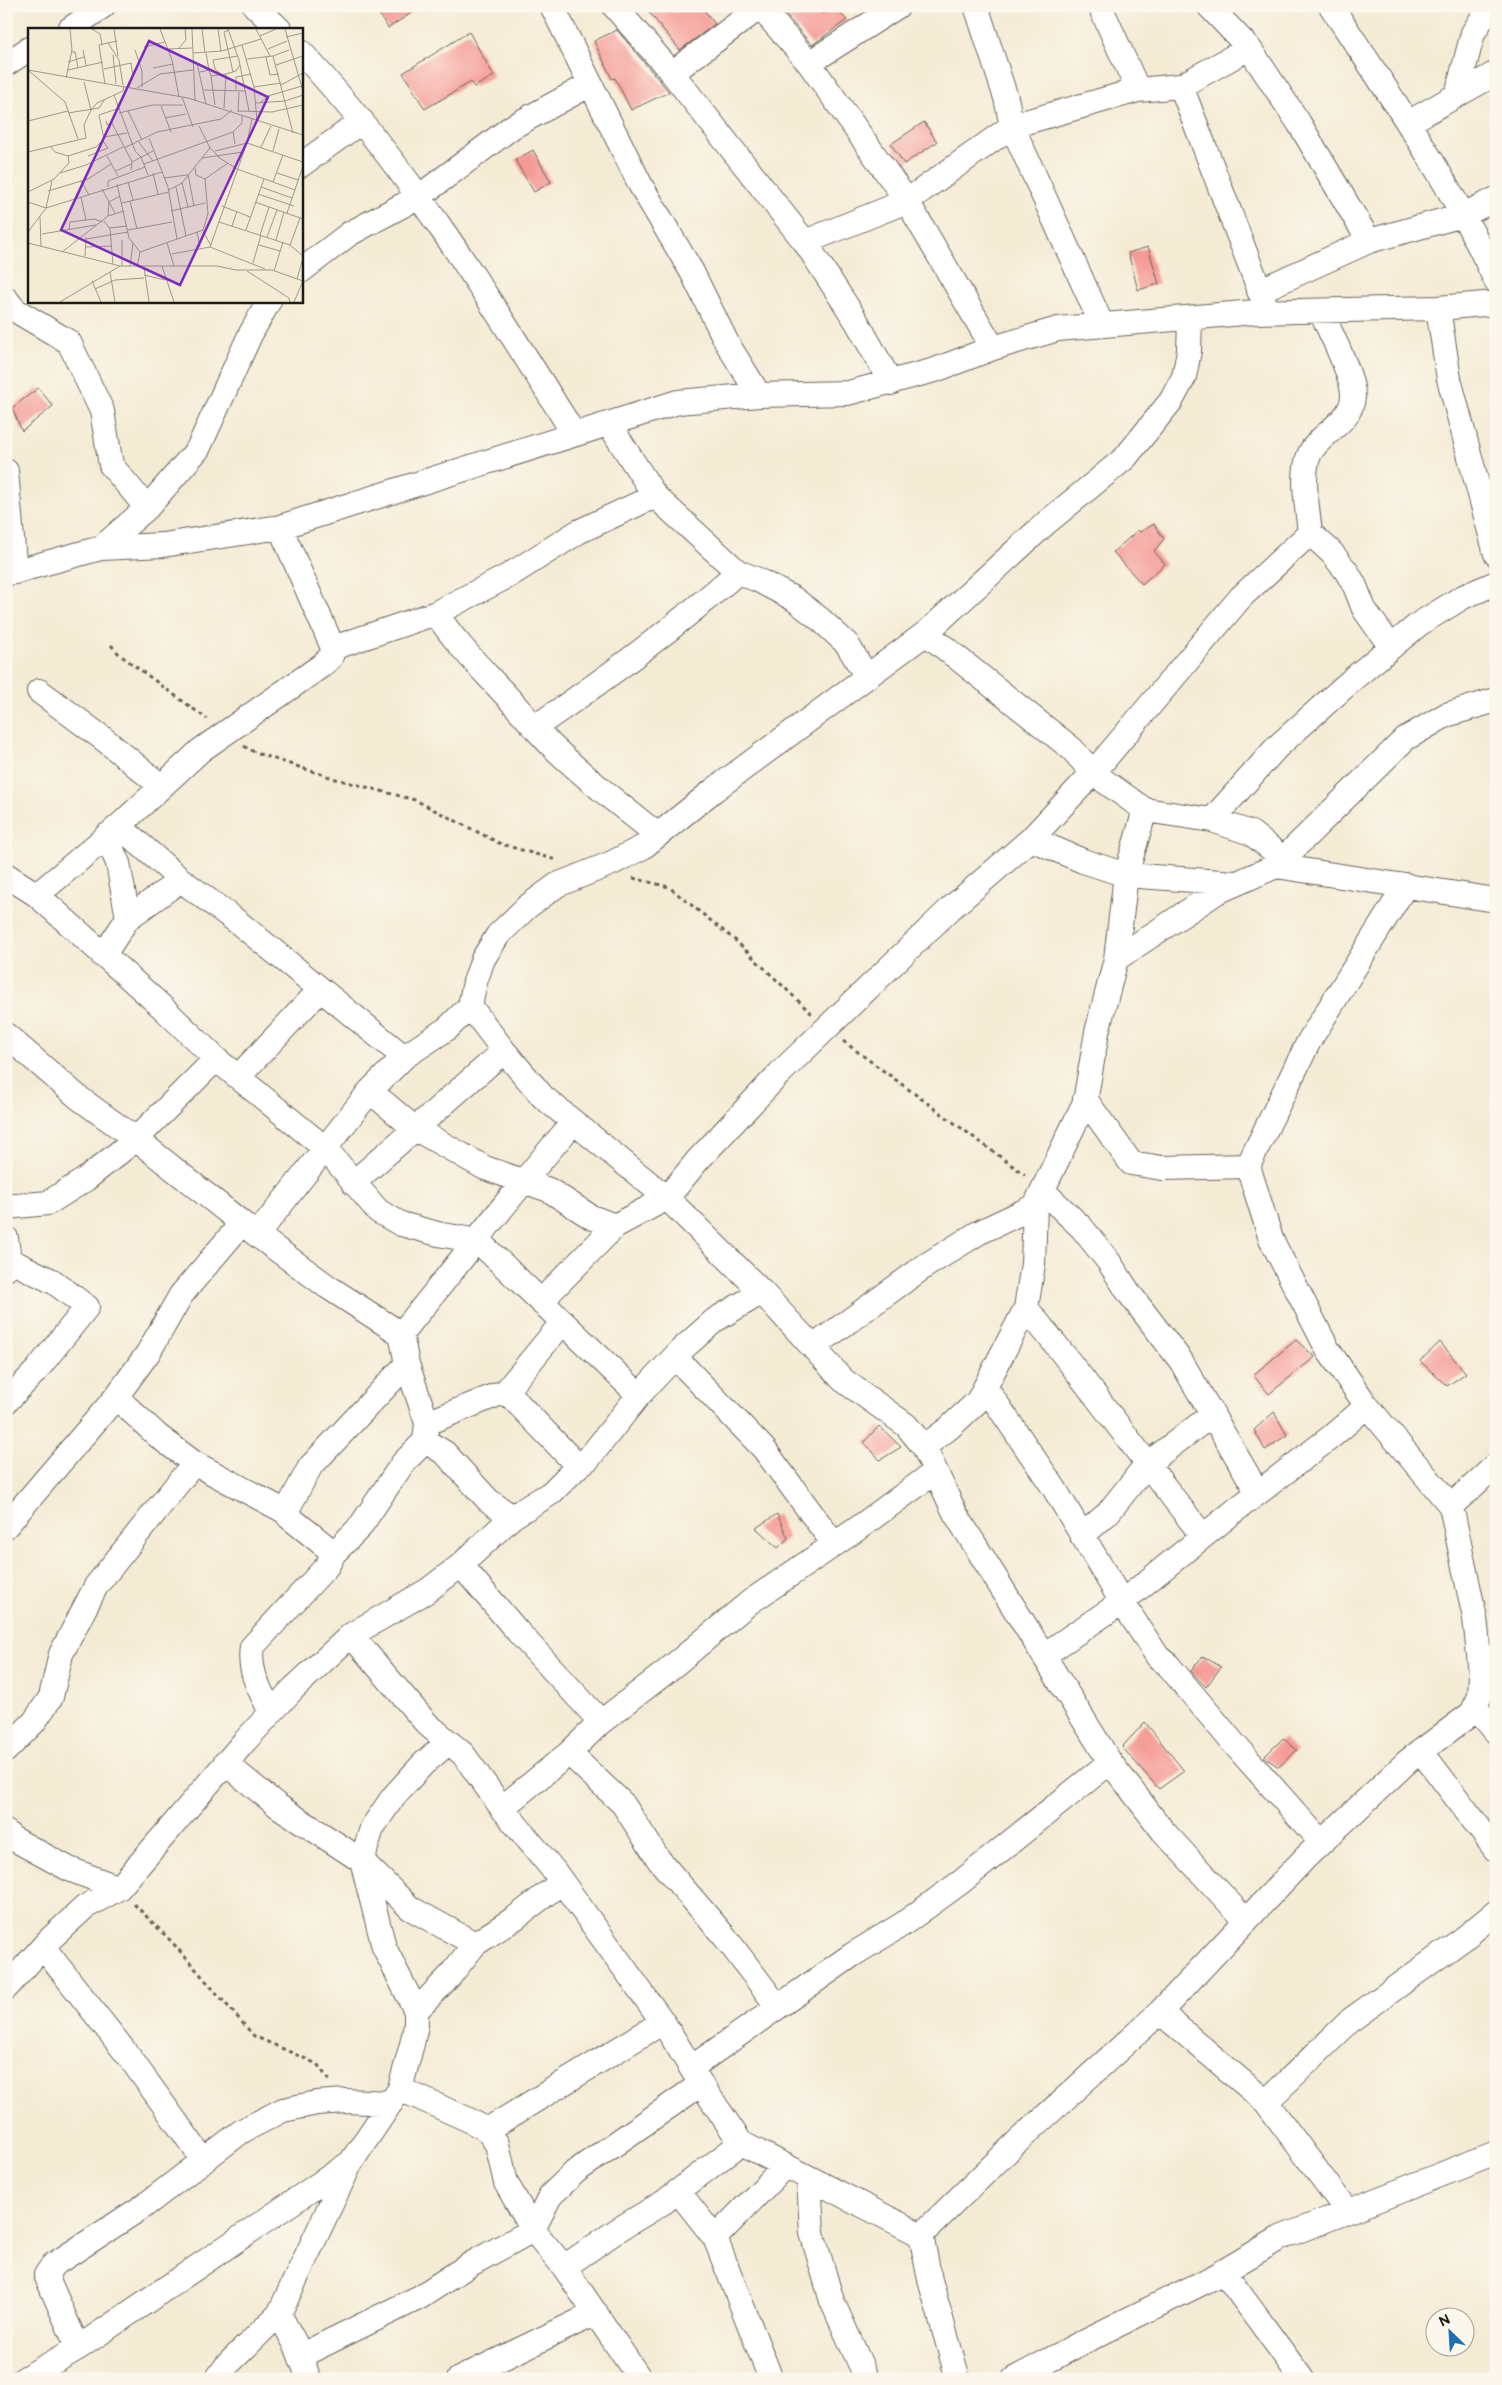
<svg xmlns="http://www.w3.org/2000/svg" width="1502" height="2385" font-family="'Balsamiq Sans',sans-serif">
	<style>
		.building { fill: #f49a94 }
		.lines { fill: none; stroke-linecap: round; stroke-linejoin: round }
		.street-casing { stroke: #68645c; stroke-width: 26 }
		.path { stroke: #68645c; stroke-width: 3; stroke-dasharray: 4 4; stroke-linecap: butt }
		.street { stroke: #fff; stroke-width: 24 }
		.inset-road { fill: none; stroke: #9e988a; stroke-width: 1 }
		.view { fill: #7b2cbf; fill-opacity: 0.15; stroke: #7b2cbf; stroke-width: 2.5 }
		.inset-edge { fill: none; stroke: #1c1c1c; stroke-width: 2.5 }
	</style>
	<rect width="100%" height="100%" fill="#fbf7ec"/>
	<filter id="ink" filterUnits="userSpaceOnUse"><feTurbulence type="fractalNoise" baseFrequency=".02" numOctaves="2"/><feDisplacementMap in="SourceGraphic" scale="10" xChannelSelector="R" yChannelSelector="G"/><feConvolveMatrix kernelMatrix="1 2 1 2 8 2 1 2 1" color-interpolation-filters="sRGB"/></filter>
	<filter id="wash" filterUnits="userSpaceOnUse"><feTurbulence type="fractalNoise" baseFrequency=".0096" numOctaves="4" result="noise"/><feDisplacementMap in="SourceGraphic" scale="20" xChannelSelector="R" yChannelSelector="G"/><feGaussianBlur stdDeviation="1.12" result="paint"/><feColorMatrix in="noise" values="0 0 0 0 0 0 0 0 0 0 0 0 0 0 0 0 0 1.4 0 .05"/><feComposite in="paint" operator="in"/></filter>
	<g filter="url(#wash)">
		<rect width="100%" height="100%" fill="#f4ebd4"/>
		<g id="blocks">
			<path class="building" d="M374,6H422L388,28Z
				M644,6H701L715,24L680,50Z
				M778,6H815L823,14L834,7L847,20L812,45Z
				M617,30L669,92L631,110L615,78L612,79L594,41Z
				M469,32L494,76L474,87L471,82L425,109L403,73Z
				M924,122L937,142L904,164L891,144Z
				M533,150L551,182L534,192L515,160Z
				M1148,247L1159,284L1138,290L1128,253Z
				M38,388L53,406L22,431L12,408Z
				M1154,524L1164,539L1154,551L1165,564L1142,584L1113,552L1138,530L1140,532Z
				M1296,1340L1315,1357L1269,1394L1253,1375Z
				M1440,1342L1466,1373L1447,1386L1420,1361Z
				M1274,1412L1287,1435L1265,1450L1254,1430Z
				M879,1426L901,1447L880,1460L864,1442Z
				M777,1514L788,1538L778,1548L756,1528Z
				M1203,1656L1221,1667L1206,1687L1191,1671Z
				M1145,1722L1184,1771L1159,1789L1122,1747Z
				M1283,1738L1297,1750L1279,1767L1264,1757Z"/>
		</g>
	</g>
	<g filter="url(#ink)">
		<use href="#blocks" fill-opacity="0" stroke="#68645c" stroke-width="1"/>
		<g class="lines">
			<defs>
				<path id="street" d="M255,6L279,29
					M552,6L641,186L692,272L727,343L759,395
					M614,6L672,73L805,242L857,322L891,383
					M976,6L1006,98L1012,126L1102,325
					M1100,6L1138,90
					M1209,6L1249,48L1299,123L1369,241
					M1331,6C1390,95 1452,184 1496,281
					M70,29L103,6
					M301,52C409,168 491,301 574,434
					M809,63L907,201L993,348
					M6,64L29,49
					M672,73L760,7L809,63L898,6
					M1181,86L1265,304
					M1457,94L1473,33L1490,6
					M1408,123L1496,73
					M301,165L362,121
					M805,242L907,201L1012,126L1138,90L1181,86L1249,48
					M301,271L349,234L420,196L512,127L589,85
					M1259,291L1369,241L1463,215L1496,199
					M6,299L15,310L69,342L102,411L111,465L147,508
					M1438,308L1449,379L1496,554
					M1321,312C1330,332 1354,377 1353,397C1351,423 1321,432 1310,453C1300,473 1308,511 1310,533L1331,552L1347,572L1355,586L1364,609L1391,647
					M609,424L655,496L738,572L758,580L794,599L821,620L847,644L867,677
					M6,471L15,572
					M101,548L147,508L198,449L250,335L269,301
					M6,574L101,548L163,545L280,527L678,402L759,395L848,393L935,370L993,348L1058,329L1255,312L1438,308L1496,303
					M436,613C454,641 476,663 499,688C517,706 532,726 550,744C584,777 621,806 658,835
					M926,633L1072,749L1093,773L1145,810L1212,820L1251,833L1284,859
					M333,648L436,613L508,576L578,532L655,496
					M39,691L105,740L161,786
					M535,727C606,679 673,629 738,572
					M1212,820L1277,747L1354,678L1419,624L1463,597L1496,583
					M119,826L181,880L239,923L404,1057
					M106,836L118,863L128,918
					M1031,839L1083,861L1126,875L1235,883
					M1276,866L1496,900
					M6,875L37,895L162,1007L216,1059L326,1149L378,1211L401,1224L438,1234L478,1241L639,1395
					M37,895L119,826L201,750L321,666L331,657L333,648L280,527
					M103,956L128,918L181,880
					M1116,959L1217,892L1276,866L1405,739L1446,715L1496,700
					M470,1006L504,1051L543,1097L667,1198L762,1292L843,1380L906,1425L924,1447L955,1513L1110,1762L1163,1831L1246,1921
					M6,1035L79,1098L136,1139L257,1235L328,1287L401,1334L407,1364L427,1423L425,1441L403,1463L360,1527L334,1553L327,1566L252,1647C248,1672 260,1690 271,1712
					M238,1077L320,990
					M370,1091L414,1128L485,1168L549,1190L591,1217L615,1226
					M1085,1099L1131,1163L1162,1168L1248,1166
					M353,1183L504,1051
					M1043,1191L1082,1228L1109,1262L1129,1293L1181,1361L1258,1493
					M6,1207L48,1203L86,1179L136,1139L216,1059
					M257,1235L370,1091L404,1057L448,1028L470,1006L475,982L483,959L498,935L527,907L557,885L612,863L643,847L714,790L926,633L1046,523L1125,458L1171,401L1184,377L1189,351L1190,319
					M6,1238L9,1260L6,1269
					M543,1304L551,1291L615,1226L667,1198L697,1161L779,1074L950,909L1031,839L1093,773L1241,597L1310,533
					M1026,1308C1088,1382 1143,1461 1203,1536
					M401,1334C459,1264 513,1191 573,1123
					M813,1347L925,1266L978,1233L1035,1206
					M675,1357L764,1449L834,1544
					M986,1388L1054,1488L1122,1602L1158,1657L1168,1665L1235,1745L1321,1842
					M506,1391L578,1466
					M116,1397L158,1436L194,1463L286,1512L289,1517L334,1553
					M6,1402L36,1371L87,1307L54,1282L9,1260
					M427,1423L506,1391L562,1323
					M425,1441L445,1453L488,1500L512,1517
					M924,1447L949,1428L978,1401L1026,1308L1033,1264L1035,1206L1085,1102L1097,1032L1116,959L1126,875L1145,810
					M1451,1506L1496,1465
					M286,1512L310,1467L407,1364
					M6,1526L116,1397L148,1353L181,1295L242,1223
					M1082,1536L1108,1513L1146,1465L1213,1414
					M461,1565L518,1632L601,1722
					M351,1635L427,1724L463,1754L502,1808L555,1872L663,2022L701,2084L741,2143L921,2235
					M1044,1655L1122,1602L1237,1509L1331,1437L1367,1406
					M1476,1708L1496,1732
					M6,1750L34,1722L51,1697L61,1654L96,1586L194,1463
					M1421,1751L1496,1850
					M569,1753L623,1804L659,1860L725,1937L778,2007
					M225,1763L278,1806L362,1861L410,1908L475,1944
					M502,1808L569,1753L601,1722L667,1671L750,1602L857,1529L935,1472
					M6,1832L12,1838L69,1869L119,1888
					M43,1947L130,2058L204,2161
					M6,1988L49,1940L85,1907L119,1888L244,1742L293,1689L351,1635L427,1591L461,1565L512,1517L551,1493L578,1466L589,1458L639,1395L680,1351L715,1320L762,1292
					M416,2011L449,1977L475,1944L515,1918L562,1882
					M1160,2012L1266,2102L1347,2211
					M691,2068L852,1955L903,1924L961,1882L1110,1762
					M400,2089L469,2120L487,2130L497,2144L506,2183L533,2230L564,2267L640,2379
					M1266,2102L1352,2019L1463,1939L1496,1912
					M487,2130L663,2022
					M809,2178L812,2233L832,2301L867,2379
					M678,2191L715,2238L771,2379
					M921,2235L1017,2142L1160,2012L1306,1857L1408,1761L1472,1713L1480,1696L1481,1674L1475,1618L1451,1506L1367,1406L1328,1350L1271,1239L1248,1166L1309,1041L1406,885
					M921,2235L930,2280L958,2379
					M715,2238L785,2166
					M564,2267L621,2228L664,2202L741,2143
					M1223,2271L1302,2379
					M279,2314L296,2345L309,2379
					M78,2348L46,2275L53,2265L144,2206L242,2131L283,2110L317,2103L346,2101L391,2103
					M300,2356L420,2297L469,2265L533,2230L550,2196L575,2172L701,2084
					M24,2379L78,2348L350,2163
					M217,2379L227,2365L279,2314L351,2162L400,2089L412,2044L416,2025V2011L384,1947L362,1861L372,1828L393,1797L423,1764L449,1742
					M459,2379L596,2313
					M1014,2379L1085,2341L1214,2277L1280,2238L1496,2153"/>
			</defs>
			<use href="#street" class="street-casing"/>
			<path class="path" d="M111,645L120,655L207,719
				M244,746L256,753L336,779L415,800L501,844L556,860
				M633,878L669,887L736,941L812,1014
				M843,1041L1025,1175
				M134,1904L172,1942L254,2036L317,2064L330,2081"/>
			<use href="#street" class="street"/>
		</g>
	</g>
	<g transform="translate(28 28)">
		<rect width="275" height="275" fill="#f4ebd4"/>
		<path class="inset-road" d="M64,1L72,6L74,16M86,1L90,28M132,1L144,32L151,69M164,1L167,73M174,1L177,25M190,1L193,23M200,1L211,32L221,83M228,1L242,28M257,1L275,63M201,2L196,4L205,44M232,8L248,1M258,9L275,5M80,15L91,32L95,57M214,17L226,59L229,93M116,19L137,14M140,21L164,20M150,21L158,12L157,1M240,21L259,13M55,22L58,37M107,22L114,43V59M44,24H47L50,40M165,25L194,23L233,11M178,25L181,42M85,27L88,56M245,28L265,105M238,29L242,47L251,46M219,31L245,28L261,22M165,33L169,35L178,76M40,34L56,29M248,37L275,28M125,40L145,36M76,41L103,35L105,48L101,59M0,42L160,70L275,107M0,42L37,74L50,111M40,42L75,34M172,44L181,42L183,48L198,46L208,43L212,37M193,46L187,41L185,32L210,28M183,48L187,77M38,50L44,22L42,1M56,54L63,82M77,56L71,17L89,13M253,57L275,45M226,59L253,55M109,60L132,46L165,42M176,62L218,63M208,62V49L223,46M86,67L107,123L113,129L120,147M154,69L165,99M233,74L240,68L274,58M228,75L257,73L275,67M133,78L143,104M196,80L198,46M100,83L114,112M210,83L244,84L275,77M210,84L211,64M40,85L71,80L77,71M91,85L124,77H155M137,90L158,86M0,93L40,83M78,93L79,97L84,95L104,134L103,142M171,98L182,120L191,129M76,109L99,105M121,110L140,159L149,211M110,113L125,133M207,116L205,104L214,95V87M22,118L27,124L40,128L68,119L76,111L71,87L89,81M233,119L243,98M96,120L129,104L193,91L204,82M187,123L219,115L275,134M245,123L251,101M0,124L58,110L56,97L63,82L69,75L95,63L96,58M60,128L80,120L75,113M79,128L90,148M190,129L209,141L267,162M174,130L215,124M104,134L125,123M116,136L205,104M167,140L168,147L177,151M88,143L103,136M32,145L58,137L95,119M125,145L130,166M249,145L270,152M160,146L166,178M136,150L159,147M53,153L61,167M100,154L105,172M245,154L255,127M154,155L160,179M89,156L101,210L112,224L109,239M80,159V153L117,139M148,159L158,208M233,159L264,170M74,161L87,185M141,162L154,155L182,120M20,163L60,151L83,136M0,164L26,151L41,135L40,128M230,166L266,178M53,169L58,192M102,173L109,201M0,174L18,180L24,153M227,174L275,191M94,175L141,164M194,178L222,189M143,183L177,175M259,185L275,138M80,188L81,174L92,168M12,189L13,218M76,193L82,201L85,236M191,194L262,217L275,228M204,198L209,183M81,200L99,198M41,202L42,194L66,191L75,194M100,202L144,194M218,202L236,151M175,203L183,218M0,204L18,180L134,144M169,204L172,219M14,206L68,197M232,207L241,179M239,209L249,182M58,211L100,204M94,212V238M248,212L256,184M0,215L92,238M139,215L146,238M231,217L252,223M262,217L272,190M58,219L83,218M182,219L219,115L224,91M34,224L80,188L96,183M112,224L175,202L180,186L177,151L200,135M144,226L182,219L237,241M57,228L58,209M225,235L233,207M134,238L146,274M102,239L105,215M116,239L121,274M219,243L261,270L262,274M246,243L255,214M82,244L87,274M116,247L137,252M269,251L275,230M64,253L73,274M67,261L87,252L116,250M32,274L92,238H189L208,242H244L275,253M266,274L275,253"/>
		<path class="view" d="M121,13L240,69L152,257L33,202Z"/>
		<rect width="275" height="275" class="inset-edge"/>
	</g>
	<rect width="1502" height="2385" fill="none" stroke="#fbf7ec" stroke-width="25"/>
	<g transform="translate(1450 2332) rotate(335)"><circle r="24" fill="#fbf7ec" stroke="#a29f99"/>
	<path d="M0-4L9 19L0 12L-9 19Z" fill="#1f6fb2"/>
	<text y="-8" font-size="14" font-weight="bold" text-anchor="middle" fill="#1c1c1c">N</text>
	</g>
</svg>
